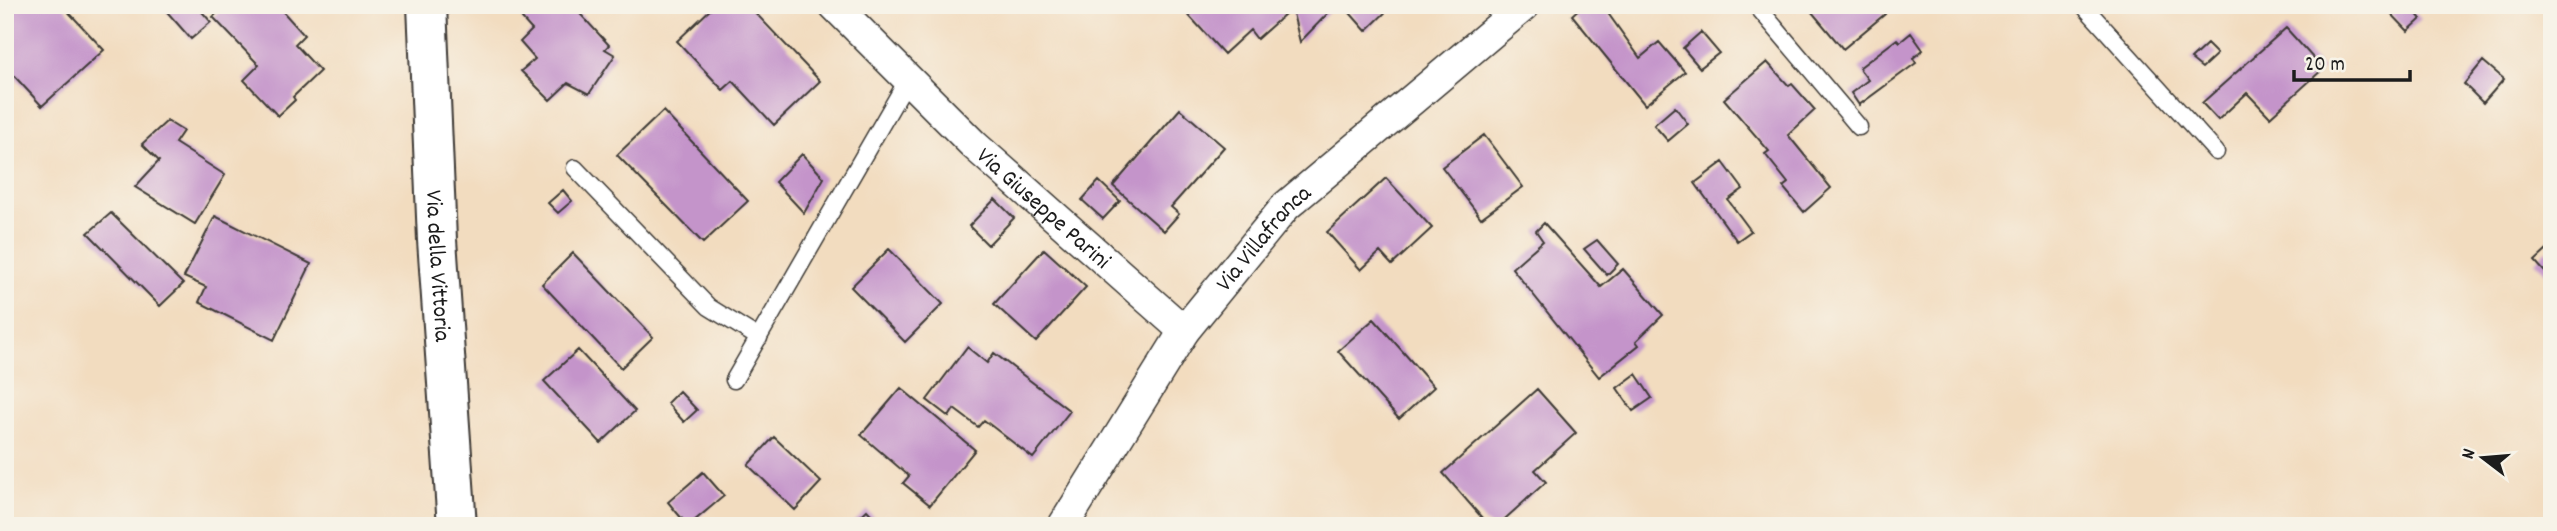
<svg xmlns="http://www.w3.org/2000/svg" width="2557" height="531" font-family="Dekko,sans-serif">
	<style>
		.building { fill: #c494ca }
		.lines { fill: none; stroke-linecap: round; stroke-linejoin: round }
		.lane-casing { stroke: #3c3934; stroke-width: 19 }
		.street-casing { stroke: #3c3934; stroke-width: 33 }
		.secondary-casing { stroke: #3c3934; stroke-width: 42 }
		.lane { stroke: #fff; stroke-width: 16 }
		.street { stroke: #fff; stroke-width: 30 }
		.secondary { stroke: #fff; stroke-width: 38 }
		.labels { text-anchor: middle; stroke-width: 5; stroke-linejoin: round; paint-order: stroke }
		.street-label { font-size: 24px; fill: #1c1c1c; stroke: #f7f3e8 }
	</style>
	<rect width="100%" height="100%" fill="#f7f3e8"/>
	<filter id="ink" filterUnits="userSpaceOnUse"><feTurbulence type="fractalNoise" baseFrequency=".0143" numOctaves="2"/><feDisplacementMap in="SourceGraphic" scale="14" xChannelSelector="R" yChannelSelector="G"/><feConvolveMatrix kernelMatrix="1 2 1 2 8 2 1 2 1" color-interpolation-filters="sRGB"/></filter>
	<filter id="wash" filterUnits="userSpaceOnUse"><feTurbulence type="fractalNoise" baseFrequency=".00686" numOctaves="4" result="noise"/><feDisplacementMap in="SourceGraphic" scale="28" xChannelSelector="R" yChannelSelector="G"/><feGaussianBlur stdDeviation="1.57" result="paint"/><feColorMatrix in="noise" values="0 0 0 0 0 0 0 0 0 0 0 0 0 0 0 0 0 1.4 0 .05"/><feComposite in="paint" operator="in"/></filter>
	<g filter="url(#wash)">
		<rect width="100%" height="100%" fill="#f2dcbf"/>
		<g id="blocks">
			<path class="building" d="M5,5H62L104,50L42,106L5,66Z
				M161,5H179L181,8L184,5H196L211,22L191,39Z
				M225,5H277L304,35L295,44L320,71L293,97L295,100L278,116L244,80L259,65L213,17Z
				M535,5H572L609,45L605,49L615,55L589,94L568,83L550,100L521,71L535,59L520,42L532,30L522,19Z
				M715,5H748L820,81L774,125L733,81L723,90L677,41Z
				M1187,5H1277L1285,14L1257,39L1250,30L1224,54L1183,9Z
				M1291,5H1336L1300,42Z
				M1343,5H1393L1366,31Z
				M1583,5H1602L1640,58L1659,42L1685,72L1645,105L1572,15Z
				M1806,5H1878L1885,14L1843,49Z
				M2388,5H2409L2421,19L2408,31L2385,7Z
				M2286,28L2323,69L2270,117L2247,93L2218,120L2202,103Z
				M1701,32L1719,53L1700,68L1683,48Z
				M1911,33L1923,50L1913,58L1916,63L1859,105L1851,93L1868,80L1859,68L1897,39L1900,42Z
				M2207,44L2217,54L2202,68L2191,59Z
				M2483,61L2504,79L2483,103L2464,84Z
				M1767,62L1789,86L1792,84L1815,110L1788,135L1831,188L1804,212L1783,187L1788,183L1765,154L1769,151L1724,99Z
				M1675,107L1688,124L1668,141L1654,125Z
				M1180,109L1224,147L1171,207L1179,214L1164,231L1113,186Z
				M663,111L748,201L703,243L617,155Z
				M167,121L183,131L175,143L225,175L195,224L135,187L159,161L142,144Z
				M1484,135L1523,187L1481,218L1442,167Z
				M802,154L824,178L804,213L775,182Z
				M1723,162L1743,189L1728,200L1751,231L1737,241L1695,183Z
				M1386,178L1432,228L1392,265L1380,252L1361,270L1327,232Z
				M1099,181L1120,201L1103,219L1082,200Z
				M563,190L572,201L558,213L548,203Z
				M995,199L1014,218L988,245L969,226Z
				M111,213L183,284L160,306L88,233Z
				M215,216L311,264L274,340L199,302L206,287L184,277Z
				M1544,223L1601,287L1623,269L1663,315L1636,341L1639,345L1599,377L1512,268L1543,241L1536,231Z
				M1597,240L1618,264L1607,275L1584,249Z
				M889,249L943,304L905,342L851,287Z
				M1044,249L1086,287L1036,342L994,304Z
				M2547,250L2552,256V280L2535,261Z
				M573,253L653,337L621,368L542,284Z
				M1374,319L1434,387L1399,419L1338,351Z
				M967,347L987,363L994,353L1070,411L1033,458L984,420L978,427L954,409L949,417L927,400Z
				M578,350L635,411L601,443L544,381Z
				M1636,374L1652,398L1633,411L1617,388Z
				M901,388L975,450L930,505L903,483L909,476L861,435Z
				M1537,389L1576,433L1535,470L1546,482L1497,526H1489L1443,473Z
				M679,391L697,410L684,422L667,403Z
				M774,437L821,482L795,510L748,465Z
				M703,472L724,496L688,526L668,502Z
				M867,510L882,526H850Z"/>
		</g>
	</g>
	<g filter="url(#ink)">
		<use href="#blocks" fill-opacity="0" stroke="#3c3934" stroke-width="2"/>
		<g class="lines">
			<defs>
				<path id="lane" d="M1756,5L1859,127
					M2083,5L2216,152
					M575,168L709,307L759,338
					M734,380L908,79"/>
				<g id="street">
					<path id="s1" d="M834,5L974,145L1184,331"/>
					<path id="s2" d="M1063,526L1184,331L1286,206L1525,5"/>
				</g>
				<g id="secondary">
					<path id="s3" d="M427,5L437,240L457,526"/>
				</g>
			</defs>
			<use href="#lane" class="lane-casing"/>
			<use href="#street" class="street-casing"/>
			<use href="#secondary" class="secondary-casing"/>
			<use href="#lane" class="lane"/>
			<use href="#street" class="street"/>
			<use href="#secondary" class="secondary"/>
		</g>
	</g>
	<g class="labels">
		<g class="street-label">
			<text dy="8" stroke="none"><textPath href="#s1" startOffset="292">Via Giuseppe Parini</textPath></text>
			<text dy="8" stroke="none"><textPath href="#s2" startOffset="352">Via Villafranca</textPath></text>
			<text dy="8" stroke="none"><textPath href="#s3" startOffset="261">Via della Vittoria</textPath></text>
		</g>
	</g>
	<rect width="2557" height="531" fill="none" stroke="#f7f3e8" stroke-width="28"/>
	<g transform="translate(2483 458) rotate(286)" stroke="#f7f3e8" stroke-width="5" paint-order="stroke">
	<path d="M0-5L12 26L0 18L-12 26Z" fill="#1c1c1c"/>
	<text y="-10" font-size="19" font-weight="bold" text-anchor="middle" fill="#1c1c1c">N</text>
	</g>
	<path d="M2294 70v10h116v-10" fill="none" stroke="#1c1c1c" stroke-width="3.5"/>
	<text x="2305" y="70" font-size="21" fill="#1c1c1c" stroke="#f7f3e8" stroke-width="5" paint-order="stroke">20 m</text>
</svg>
